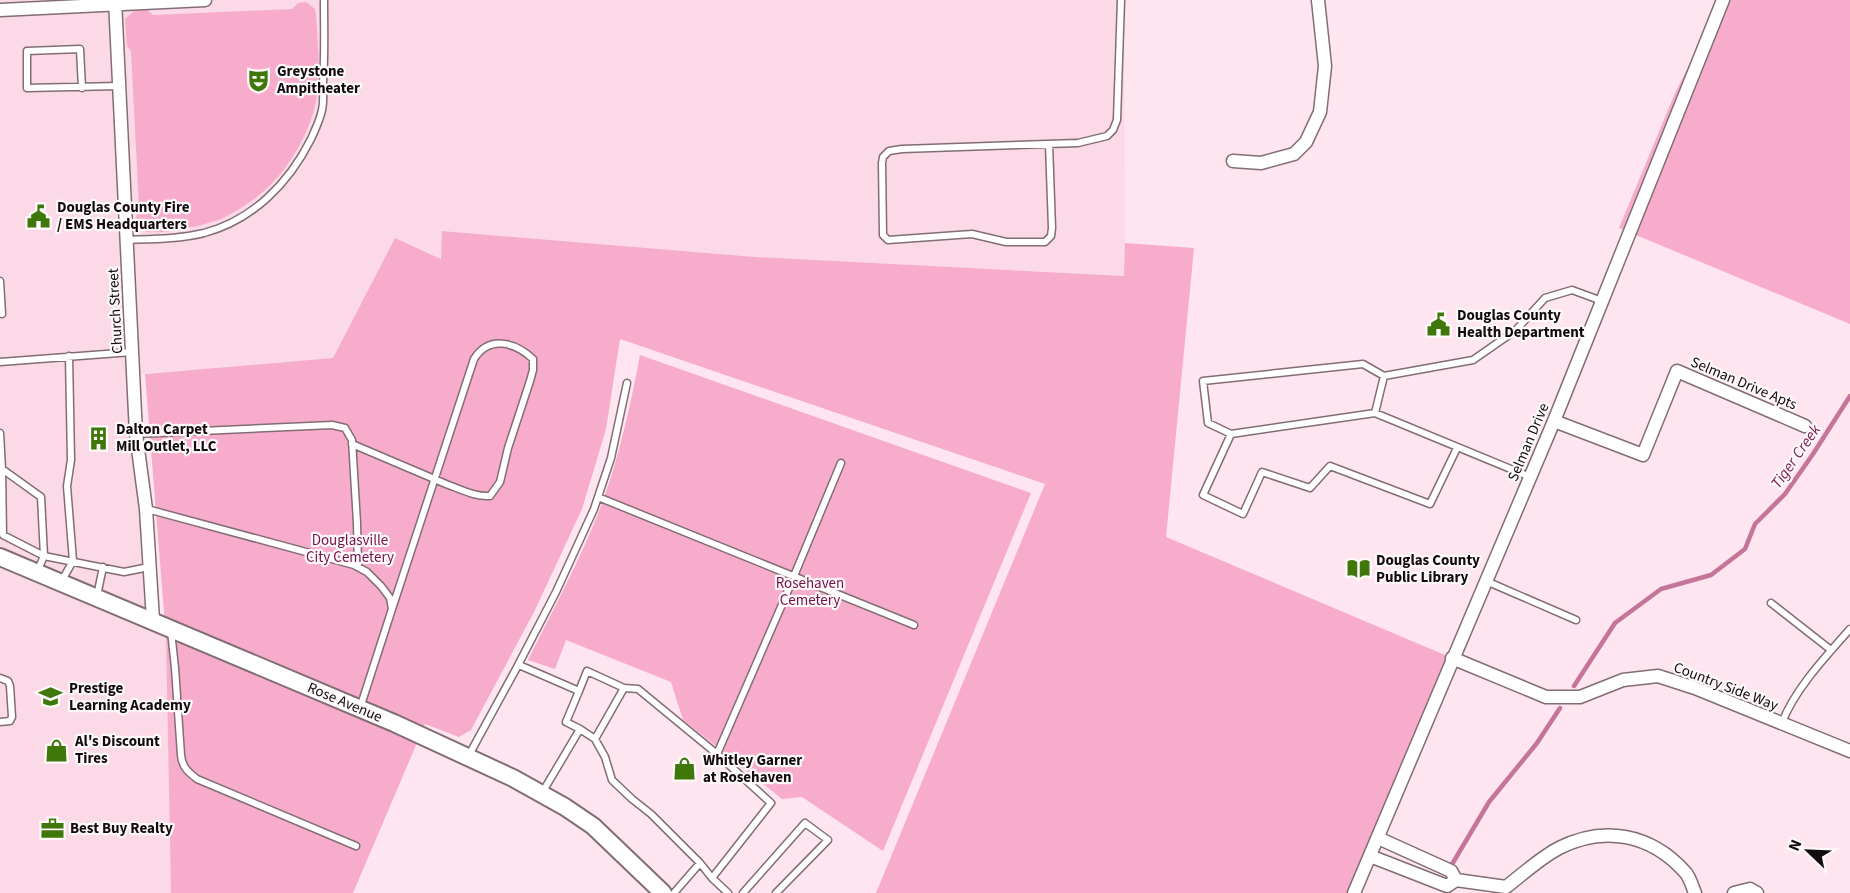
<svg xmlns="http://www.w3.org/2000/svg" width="1850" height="893" font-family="'Source Sans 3',sans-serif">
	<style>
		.built { fill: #fbd9e7 }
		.green { fill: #f7accc }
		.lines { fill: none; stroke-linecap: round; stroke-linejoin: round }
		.stream { stroke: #c47599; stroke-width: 4.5 }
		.lane-casing { stroke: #826d75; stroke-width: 9 }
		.street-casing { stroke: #826d75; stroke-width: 15 }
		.secondary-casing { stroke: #826d75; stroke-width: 20 }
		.lane { stroke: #fff; stroke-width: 6 }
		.street { stroke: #fff; stroke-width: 12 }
		.secondary { stroke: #fff; stroke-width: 16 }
		.labels { text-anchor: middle; stroke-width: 4.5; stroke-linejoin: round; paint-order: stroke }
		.poi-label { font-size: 15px; font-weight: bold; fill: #120b0e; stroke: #fdf8fa; text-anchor: start }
		.street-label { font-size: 15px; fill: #120b0e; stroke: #fdf8fa }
		.park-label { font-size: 15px; fill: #731349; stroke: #fdf8fa }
		.water-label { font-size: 16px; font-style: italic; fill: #802154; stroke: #fdf8fa }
	</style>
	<rect width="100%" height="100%" fill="#fee5ef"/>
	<path class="built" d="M0,0H1124L1125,276L755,257L443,231L442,259L395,238L333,358L126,375L142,434L153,620L166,637L171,893H0Z"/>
	<path class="green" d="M1722,0H1850V324L1619,228L1675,93Z
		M306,2L315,9L316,14C318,45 322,84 313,114C303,144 284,176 258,196C248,204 235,212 223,218C211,224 149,239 139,229C133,222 137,214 139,207L131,51L127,46L125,19L134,11L147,10L153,15L292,9L298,3Z
		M442,231L755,257L1124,276L1125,243L1194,248L1166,537L1452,658L1353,893H876L1045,484L620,339L606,429L582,509L535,610L471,730L459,737L425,724L353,893H171L166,637L145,374L333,358L395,238L441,259Z
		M640,355L1031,493L883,851L802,797L782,799L683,720L671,682L566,640L555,669L528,660C559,598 595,533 614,467C625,430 633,392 640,355Z"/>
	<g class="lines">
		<path class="stream" d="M1574,686L1615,623L1661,589L1711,575L1745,549L1755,524L1785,494L1813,454L1850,396
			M1451,866L1489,802L1537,743L1560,708"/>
		<defs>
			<path id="lane" d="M82,88L80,49L27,51V88L119,86
				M1049,144L1052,228L1051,236L1045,242H1006L972,234L888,240L883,235L882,163L883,157L889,151L902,149L1078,143L1107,136L1113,130L1117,120L1121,0
				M127,240C153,239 179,239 204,233C253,220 289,183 311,139C315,130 320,120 322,110C324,101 323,91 323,82C325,55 324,27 324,0
				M0,281L2,314
				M0,362L132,352
				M1384,376L1473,360L1516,330L1545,298L1572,290L1602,301
				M0,433L2,469L3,535L44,556L41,497L2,469L0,468
				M136,434L332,425L345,428L352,440L357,523L358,566
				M1231,434L1208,423L1203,381L1363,364L1384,376L1375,413
				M352,444C383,457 415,471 446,484C460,489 475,497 490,496L500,482L508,448L530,381L533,370V359C515,342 489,335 474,359L392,609
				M1457,448L1430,504L1330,466L1310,488L1262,472L1243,514L1203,495L1231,434L1375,413L1530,477
				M598,497L914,625
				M147,509L354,565L367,572L381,586L390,598L392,609L360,708
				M37,572L44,556L124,572L149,567
				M1486,581L1576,620
				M61,582L73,561L67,486L71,460L69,356
				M97,596L103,567
				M1771,603L1831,650
				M171,631L175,668L181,755C182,767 188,772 197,779L356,846
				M519,665L579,691L566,722L580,729L542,793
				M0,678L8,681L10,686L12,717L10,721L0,722
				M624,688L638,689L717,754L771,803L712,878L728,893
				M579,691L587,671L624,688L595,739L580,729
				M1782,723C1794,690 1827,655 1850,629
				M595,739L605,757L612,780L632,799L651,814L700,863L712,878
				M717,754L784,600L841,463
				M469,755L516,669L556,592L594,509L611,458L627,383
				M674,893L700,863
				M743,893L805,823L828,840L776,893"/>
			<path id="street" d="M115,0L136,434L146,509L153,620
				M0,10L205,0
				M1233,161L1261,163L1294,154L1306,142L1320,112L1325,66L1318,0
				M1554,421L1643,455L1677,371L1805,426
				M1452,658L1546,697H1580L1623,680L1658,676L1695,688L1850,751
				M1378,838L1451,871L1456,880
				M1370,856L1447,886L1456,880L1506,887
				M1506,887C1523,874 1540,858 1559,848C1604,825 1651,834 1685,872C1690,877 1692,886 1695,893
				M1354,893L1554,421L1723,0
				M1734,893L1750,889L1757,893"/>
			<path id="secondary" d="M0,557L394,723L513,778L565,807L593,826L663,893"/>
		</defs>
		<use href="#lane" class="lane-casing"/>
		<use href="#street" class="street-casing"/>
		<use href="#secondary" class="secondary-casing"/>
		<use href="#lane" class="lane"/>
		<use href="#street" class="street"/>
		<use href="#secondary" class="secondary"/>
	</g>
	<defs>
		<symbol id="theatre-bare" viewBox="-9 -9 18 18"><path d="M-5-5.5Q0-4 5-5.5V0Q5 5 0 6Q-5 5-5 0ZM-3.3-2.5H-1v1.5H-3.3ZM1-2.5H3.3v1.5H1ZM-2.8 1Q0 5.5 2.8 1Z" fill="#3f770a" stroke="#fdf8fa" stroke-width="2.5" paint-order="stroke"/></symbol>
		<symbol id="civic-bare" viewBox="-9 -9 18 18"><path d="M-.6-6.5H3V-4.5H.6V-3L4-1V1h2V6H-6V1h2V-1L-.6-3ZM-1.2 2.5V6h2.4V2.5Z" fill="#3f770a" stroke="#fdf8fa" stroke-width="2.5" paint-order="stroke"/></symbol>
		<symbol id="building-bare" viewBox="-9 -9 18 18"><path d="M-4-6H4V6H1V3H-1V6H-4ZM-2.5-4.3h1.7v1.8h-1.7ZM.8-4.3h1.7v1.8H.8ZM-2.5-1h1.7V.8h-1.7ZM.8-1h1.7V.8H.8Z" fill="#3f770a" stroke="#fdf8fa" stroke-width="2.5" paint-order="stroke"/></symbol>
		<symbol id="library-bare" viewBox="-9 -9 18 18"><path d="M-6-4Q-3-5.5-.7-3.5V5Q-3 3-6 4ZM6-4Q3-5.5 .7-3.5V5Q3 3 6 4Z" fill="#3f770a" stroke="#fdf8fa" stroke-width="2.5" paint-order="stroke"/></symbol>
		<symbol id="school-bare" viewBox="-9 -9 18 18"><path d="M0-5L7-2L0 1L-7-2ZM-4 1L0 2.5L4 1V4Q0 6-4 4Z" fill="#3f770a" stroke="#fdf8fa" stroke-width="2.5" paint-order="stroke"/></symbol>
		<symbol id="shop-bare" viewBox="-9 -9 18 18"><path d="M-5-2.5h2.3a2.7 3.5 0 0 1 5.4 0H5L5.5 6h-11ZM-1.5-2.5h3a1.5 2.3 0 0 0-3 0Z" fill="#3f770a" stroke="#fdf8fa" stroke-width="2.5" paint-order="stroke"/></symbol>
		<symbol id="office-bare" viewBox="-9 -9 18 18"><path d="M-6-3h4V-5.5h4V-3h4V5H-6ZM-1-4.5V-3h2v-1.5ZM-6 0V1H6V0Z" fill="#3f770a" stroke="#fdf8fa" stroke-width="2.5" paint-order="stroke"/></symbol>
	</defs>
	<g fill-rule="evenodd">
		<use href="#theatre-bare" x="242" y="64" width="33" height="33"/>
		<use href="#civic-bare" x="22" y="200" width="33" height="33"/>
		<use href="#civic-bare" x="1422" y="308" width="33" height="33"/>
		<use href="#building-bare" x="82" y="422" width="33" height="33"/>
		<use href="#library-bare" x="1342" y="552" width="33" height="33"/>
		<use href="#school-bare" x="34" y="680" width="33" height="33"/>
		<use href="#shop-bare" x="40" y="734" width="33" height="33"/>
		<use href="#shop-bare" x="668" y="752" width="33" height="33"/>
		<use href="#office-bare" x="36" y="812" width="33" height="33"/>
	</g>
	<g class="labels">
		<g class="poi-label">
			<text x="277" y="76">Greystone<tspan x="277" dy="17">Ampitheater</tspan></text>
			<text x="57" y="212">Douglas County Fire<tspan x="57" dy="17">/ EMS Headquarters</tspan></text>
			<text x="1457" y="320">Douglas County<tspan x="1457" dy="17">Health Department</tspan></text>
			<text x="116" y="434">Dalton Carpet<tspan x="116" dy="17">Mill Outlet, LLC</tspan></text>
			<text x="1376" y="565">Douglas County<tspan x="1376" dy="17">Public Library</tspan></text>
			<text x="69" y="693">Prestige<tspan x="69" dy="17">Learning Academy</tspan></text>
			<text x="75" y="746">Al's Discount<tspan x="75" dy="17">Tires</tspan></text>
			<text x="703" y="765">Whitley Garner<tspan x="703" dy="17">at Rosehaven</tspan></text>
			<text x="70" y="833">Best Buy Realty</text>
		</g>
		<g class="street-label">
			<text transform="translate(115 311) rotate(-93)" y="5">Church Street</text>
			<text transform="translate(1744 383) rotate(23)" y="5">Selman Drive Apts</text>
			<text transform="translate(1528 442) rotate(-67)" y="5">Selman Drive</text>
			<text transform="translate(1726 686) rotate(21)" y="5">Country Side Way</text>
			<text transform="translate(345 702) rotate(23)" y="5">Rose Avenue</text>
		</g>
		<g class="park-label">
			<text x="350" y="545">Douglasville<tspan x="350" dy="17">City Cemetery</tspan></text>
			<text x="810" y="588">Rosehaven<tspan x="810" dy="17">Cemetery</tspan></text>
		</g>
		<g class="water-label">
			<text transform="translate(1795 456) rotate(-55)" y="6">Tiger Creek</text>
		</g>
	</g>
	<g transform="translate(1808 851) rotate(293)" stroke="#fdf8fa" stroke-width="4.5" paint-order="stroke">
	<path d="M0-4.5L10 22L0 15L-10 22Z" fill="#120b0e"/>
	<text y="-9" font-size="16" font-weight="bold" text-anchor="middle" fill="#120b0e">N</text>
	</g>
</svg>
